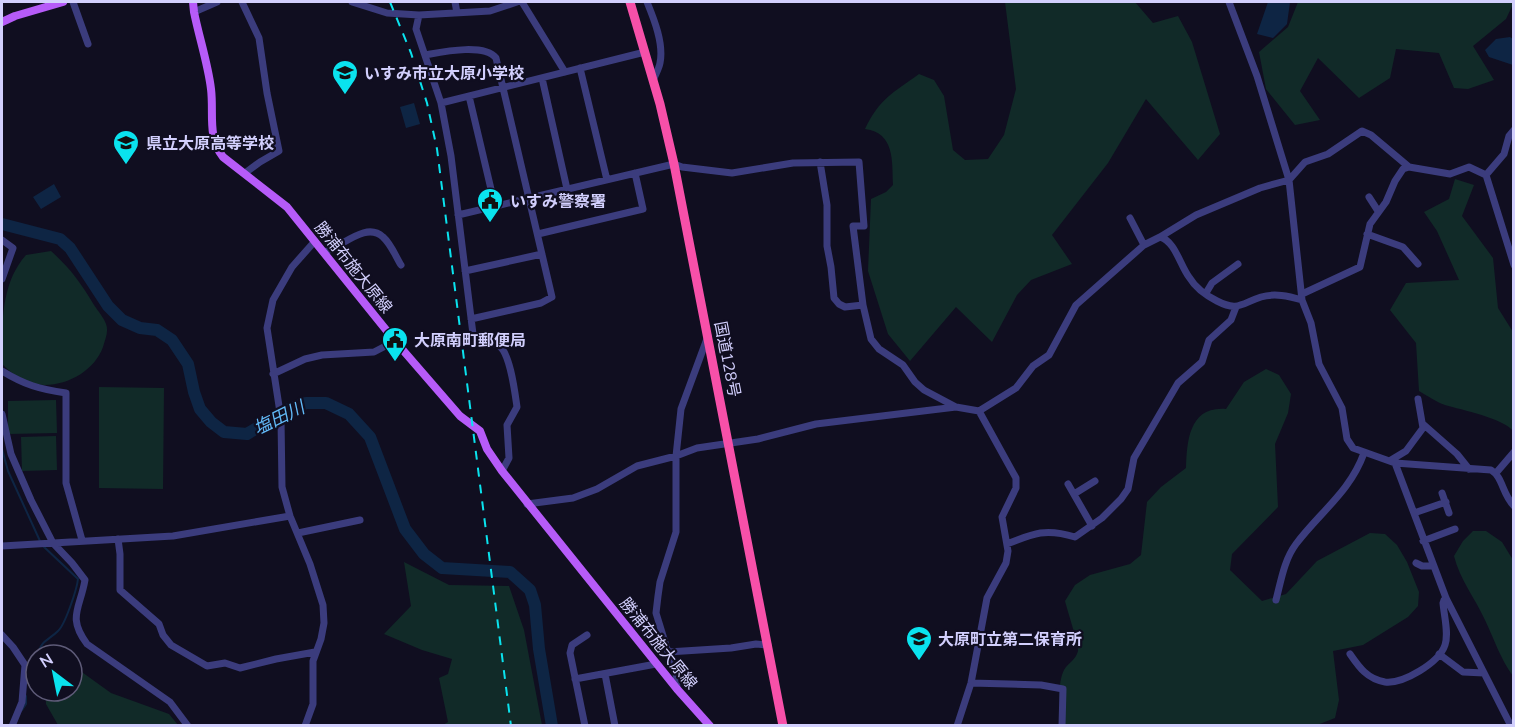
<svg xmlns="http://www.w3.org/2000/svg" width="1515" height="727" font-family="'Nunito Sans','Noto Sans JP',sans-serif">
	<style>
		.green { fill: #112a28 }
		.water { fill: #0e2544 }
		.lines { fill: none; stroke-linecap: round; stroke-linejoin: round }
		.stream { stroke: #0e2544; stroke-width: 2 }
		.river { stroke: #0e2544; stroke-width: 12 }
		.minor { stroke: #3b3c7d; stroke-width: 7 }
		.major { stroke: #b65bf8; stroke-width: 8 }
		.highway { stroke: #f750a9; stroke-width: 9 }
		.rail { stroke: #0ae3ee; stroke-width: 2; stroke-dasharray: 9 8; stroke-linecap: butt }
		.labels { text-anchor: middle; stroke-width: 4.5; stroke-linejoin: round; paint-order: stroke }
		.poi-label { font-size: 16px; font-weight: bold; fill: #d2cffd; stroke: #100e20; text-anchor: start }
		.street-label { font-size: 16px; fill: #d2cffd; stroke: #100e20 }
		.water-label { font-size: 18px; font-style: italic; fill: #62baf8; stroke: #100e20 }
	</style>
	<rect width="100%" height="100%" fill="#100e20"/>
	<path class="green" d="M1005,2H1135L1153,23L1178,16L1192,42L1220,134L1198,160L1146,99L1108,163L1052,235L1072,264L1031,280L1017,295L992,342L956,307L910,361L888,334L868,271L871,199L886,192L893,185C892,161 895,133 865,129C880,98 893,93 919,74L934,80L944,96L953,150L965,160L988,159L1004,135L1016,89Z
		M1298,2H1514L1506,19L1473,46L1494,80L1468,89L1454,88L1439,53L1396,49L1390,78L1359,98L1318,58L1300,91L1320,120L1295,125L1266,89L1259,52L1288,27Z
		M1455,179L1474,185L1462,216L1493,258L1498,308L1513,332V431C1503,418 1462,410 1445,405C1436,402 1428,396 1419,391L1416,343L1390,310L1406,283L1459,280L1437,231L1424,212L1449,199Z
		M51,251C70,268 81,283 94,305C98,311 104,318 106,324C109,332 105,339 103,347C93,375 56,392 27,382C18,378 9,371 2,364C2,327 0,284 26,255Z
		M1266,369L1279,375L1291,394L1288,413L1275,444L1278,507L1232,554L1230,570L1262,601L1286,594L1317,561L1370,533L1385,534L1397,545L1407,562L1419,592L1418,606L1408,617L1363,645L1333,651L1339,700L1335,718L1317,725H1065C1059,711 1057,684 1064,670C1068,663 1076,660 1078,651C1079,646 1067,609 1065,601L1075,585L1090,575L1130,564L1141,555L1147,502L1161,487L1186,468C1187,441 1189,406 1226,409L1244,382Z
		M99,387L164,388L163,489L99,488Z
		M56,400L57,433L8,434V401Z
		M56,436L57,470L22,471L21,437Z
		M1473,531H1486L1502,542L1513,560V676C1501,660 1494,639 1485,620C1475,598 1460,580 1454,556L1463,541Z
		M404,562L449,585L509,586L524,630L542,725H443L448,722L439,678L448,674L452,659L422,650L384,634L411,606Z
		M72,668L79,670L111,693L169,714L178,725H58L46,704V694L49,691H72Z"/>
	<path class="water" d="M1268,2H1290L1287,24L1273,38L1257,34Z
		M1510,37L1513,39V65L1489,57L1485,50L1496,39Z
		M414,103L420,124L406,128L400,107Z
		M54,184L61,197L41,209L33,197Z"/>
	<g class="lines">
		<path class="stream" d="M2,449L8,471L40,541
			M38,655C40,641 49,640 58,631C65,625 77,589 78,579L43,546
			M26,681L36,661
			M22,710L26,704V696"/>
		<path class="river" d="M2,224L60,239L70,248L108,306L122,320L140,328L157,330L172,340L188,364L194,392L200,409L211,422L224,432L247,434L287,410L306,403H326L349,414L370,437L405,529L424,554L442,568L510,572L530,590L535,605L539,649L552,726"/>
		<path class="minor" d="M73,2L88,44
			M242,2L259,38L267,93L279,151L260,162L245,173
			M352,2L387,13L419,15L490,11L517,2
			M455,2L457,13
			M522,2L565,72
			M647,2C654,19 664,44 660,63C659,69 655,75 653,81
			M1229,2L1257,76L1289,180L1302,300L1311,323L1319,364L1342,408L1347,439L1353,448L1395,463L1491,470C1503,477 1502,494 1514,506
			M194,12L217,2
			M419,15L416,29L441,103L451,156L473,334C483,346 487,340 498,345C510,351 515,393 517,407L507,425L509,458L502,471
			M425,55C442,52 484,43 496,58L552,297L541,303L471,319
			M580,68L607,180
			M542,78L567,189
			M469,96L495,206
			M441,103L645,52
			M820,162L827,205V246L831,267L834,298L839,304L845,307L863,305
			M1486,175L1504,154L1509,136L1514,130
			M1369,197L1378,211
			M458,215L674,164L682,167L732,173L793,163L859,162L864,226H853L863,305L871,339L879,349L903,365L915,382L924,390L956,407
			M1130,218L1144,245
			M538,234L643,209L635,173
			M1367,234L1403,247L1418,264
			M1160,237L1196,215L1260,188L1289,180L1305,162L1328,154L1362,131L1371,135L1409,167L1450,174L1469,167L1486,175L1514,265
			M2,240L13,248L2,279
			M324,252C342,247 366,221 383,237C391,244 396,257 401,265
			M465,271L542,254
			M1206,293L1212,283L1238,264
			M1302,294L1360,267L1370,224L1386,202L1395,181L1403,169L1409,167
			M2,371C25,385 39,389 66,393V483L82,540
			M273,374L305,359L322,355L374,352L395,341
			M2,414L11,454L31,500L53,543L72,563L85,580C80,609 67,617 87,644L170,702L188,726
			M1423,424L1457,454L1469,469
			M1391,460L1406,451L1423,428L1418,399
			M1395,463L1446,598L1511,726
			M1496,473L1514,452
			M1068,484L1092,526
			M1442,493L1449,513
			M1074,494L1095,481
			M527,504L573,498L597,489L637,466L676,456L697,448L758,439L816,424L956,407L979,411L1016,388L1033,366L1049,355L1076,305L1144,245L1160,237C1175,241 1180,265 1189,277C1195,287 1207,296 1217,301C1238,312 1242,303 1261,297C1275,293 1288,296 1302,300
			M1414,513L1446,502
			M298,533L360,520
			M118,539L120,554V590L159,624L163,635L171,645L207,666L225,663L240,668L276,659L315,652
			M1423,541L1455,529
			M1007,544C1034,533 1046,528 1075,537L1102,518L1121,499L1128,489L1134,458L1178,383L1202,362L1209,340L1231,320L1236,307
			M2,546L173,536L290,516
			M1416,563L1422,566H1433
			M1276,600C1281,581 1284,560 1296,544C1320,512 1350,492 1364,453
			M2,635L13,647L25,665L22,702L12,726
			M668,652L731,648L756,644L768,645
			M1350,654C1359,667 1367,679 1385,682C1403,684 1439,663 1445,645C1449,633 1444,616 1443,603L1444,600L1446,598
			M1439,654L1463,672L1484,673
			M605,674L615,726
			M575,679L656,664
			M971,683L1041,685L1063,689L1062,726
			M677,689L676,672L668,652L656,613L658,596L660,582L676,532V456L681,409L708,336
			M305,726L313,704V661L321,639L324,623L323,605L310,564L290,516L282,487L281,419L267,328L273,300L292,267L315,241
			M585,726L570,653L572,645L587,635
			M957,726L971,683L987,598L1006,563L1008,551L1002,517L1016,488V478L979,411"/>
		<path class="major" d="M193,2L194,12C199,37 208,64 211,89C214,113 207,137 223,157L287,207L395,341L460,416L480,431L487,449L502,471L677,689L710,726
			M2,22L15,16L63,2"/>
		<path class="highway" d="M630,2L660,104L674,164L783,726"/>
		<path class="rail" d="M390,2L411,53L427,103L437,149L511,726"/>
	</g>
	<defs>
		<symbol id="school-pin" viewBox="-11 -11 22 30"><path d="M0 17L-7.5 6A9.5 9.5 0 1 1 7.5 6Z" fill="#0ae3ee" stroke="#100e20"/><path d="M0-5L7-2L0 1L-7-2ZM-4 1L0 2.5L4 1V4Q0 6-4 4Z" fill="#111"/></symbol>
		<symbol id="civic-pin" viewBox="-11 -11 22 30"><path d="M0 17L-7.5 6A9.5 9.5 0 1 1 7.5 6Z" fill="#0ae3ee" stroke="#100e20"/><path d="M-.6-6.5H3V-4.5H.6V-3L4-1V1h2V6H-6V1h2V-1L-.6-3ZM-1.2 2.5V6h2.4V2.5Z" fill="#111"/></symbol>
	</defs>
	<g fill-rule="evenodd">
		<use href="#school-pin" x="330" y="58" width="30" height="40"/>
		<use href="#school-pin" x="111" y="128" width="30" height="40"/>
		<use href="#civic-pin" x="475" y="186" width="30" height="40"/>
		<use href="#civic-pin" x="380" y="325" width="30" height="40"/>
		<use href="#school-pin" x="904" y="624" width="30" height="40"/>
	</g>
	<g class="labels">
		<g class="poi-label">
			<text x="364" y="79">いすみ市立大原小学校</text>
			<text x="146" y="149">県立大原高等学校</text>
			<text x="510" y="207">いすみ警察署</text>
			<text x="414" y="346">大原南町郵便局</text>
			<text x="938" y="645">大原町立第二保育所</text>
		</g>
		<g class="street-label">
			<text transform="translate(354 267) rotate(51)" y="6">勝浦布施大原線</text>
			<text transform="translate(728 359) rotate(79)" y="6">国道128号</text>
			<text transform="translate(659 643) rotate(51)" y="6">勝浦布施大原線</text>
		</g>
		<g class="water-label">
			<text transform="translate(279 418) rotate(-26)" y="6">塩田川</text>
		</g>
	</g>
	<rect width="1515" height="727" fill="none" stroke="#d2cffd" stroke-width="6"/>
	<g transform="translate(54 673) rotate(328)"><circle r="28" fill="#100e20" stroke="#5e5b78" stroke-width="1.5"/>
	<path d="M0-4.5L10 22L0 15L-10 22Z" fill="#0ae3ee"/>
	<text y="-9" font-size="16" font-weight="bold" text-anchor="middle" fill="#d2cffd">N</text>
	</g>
</svg>
